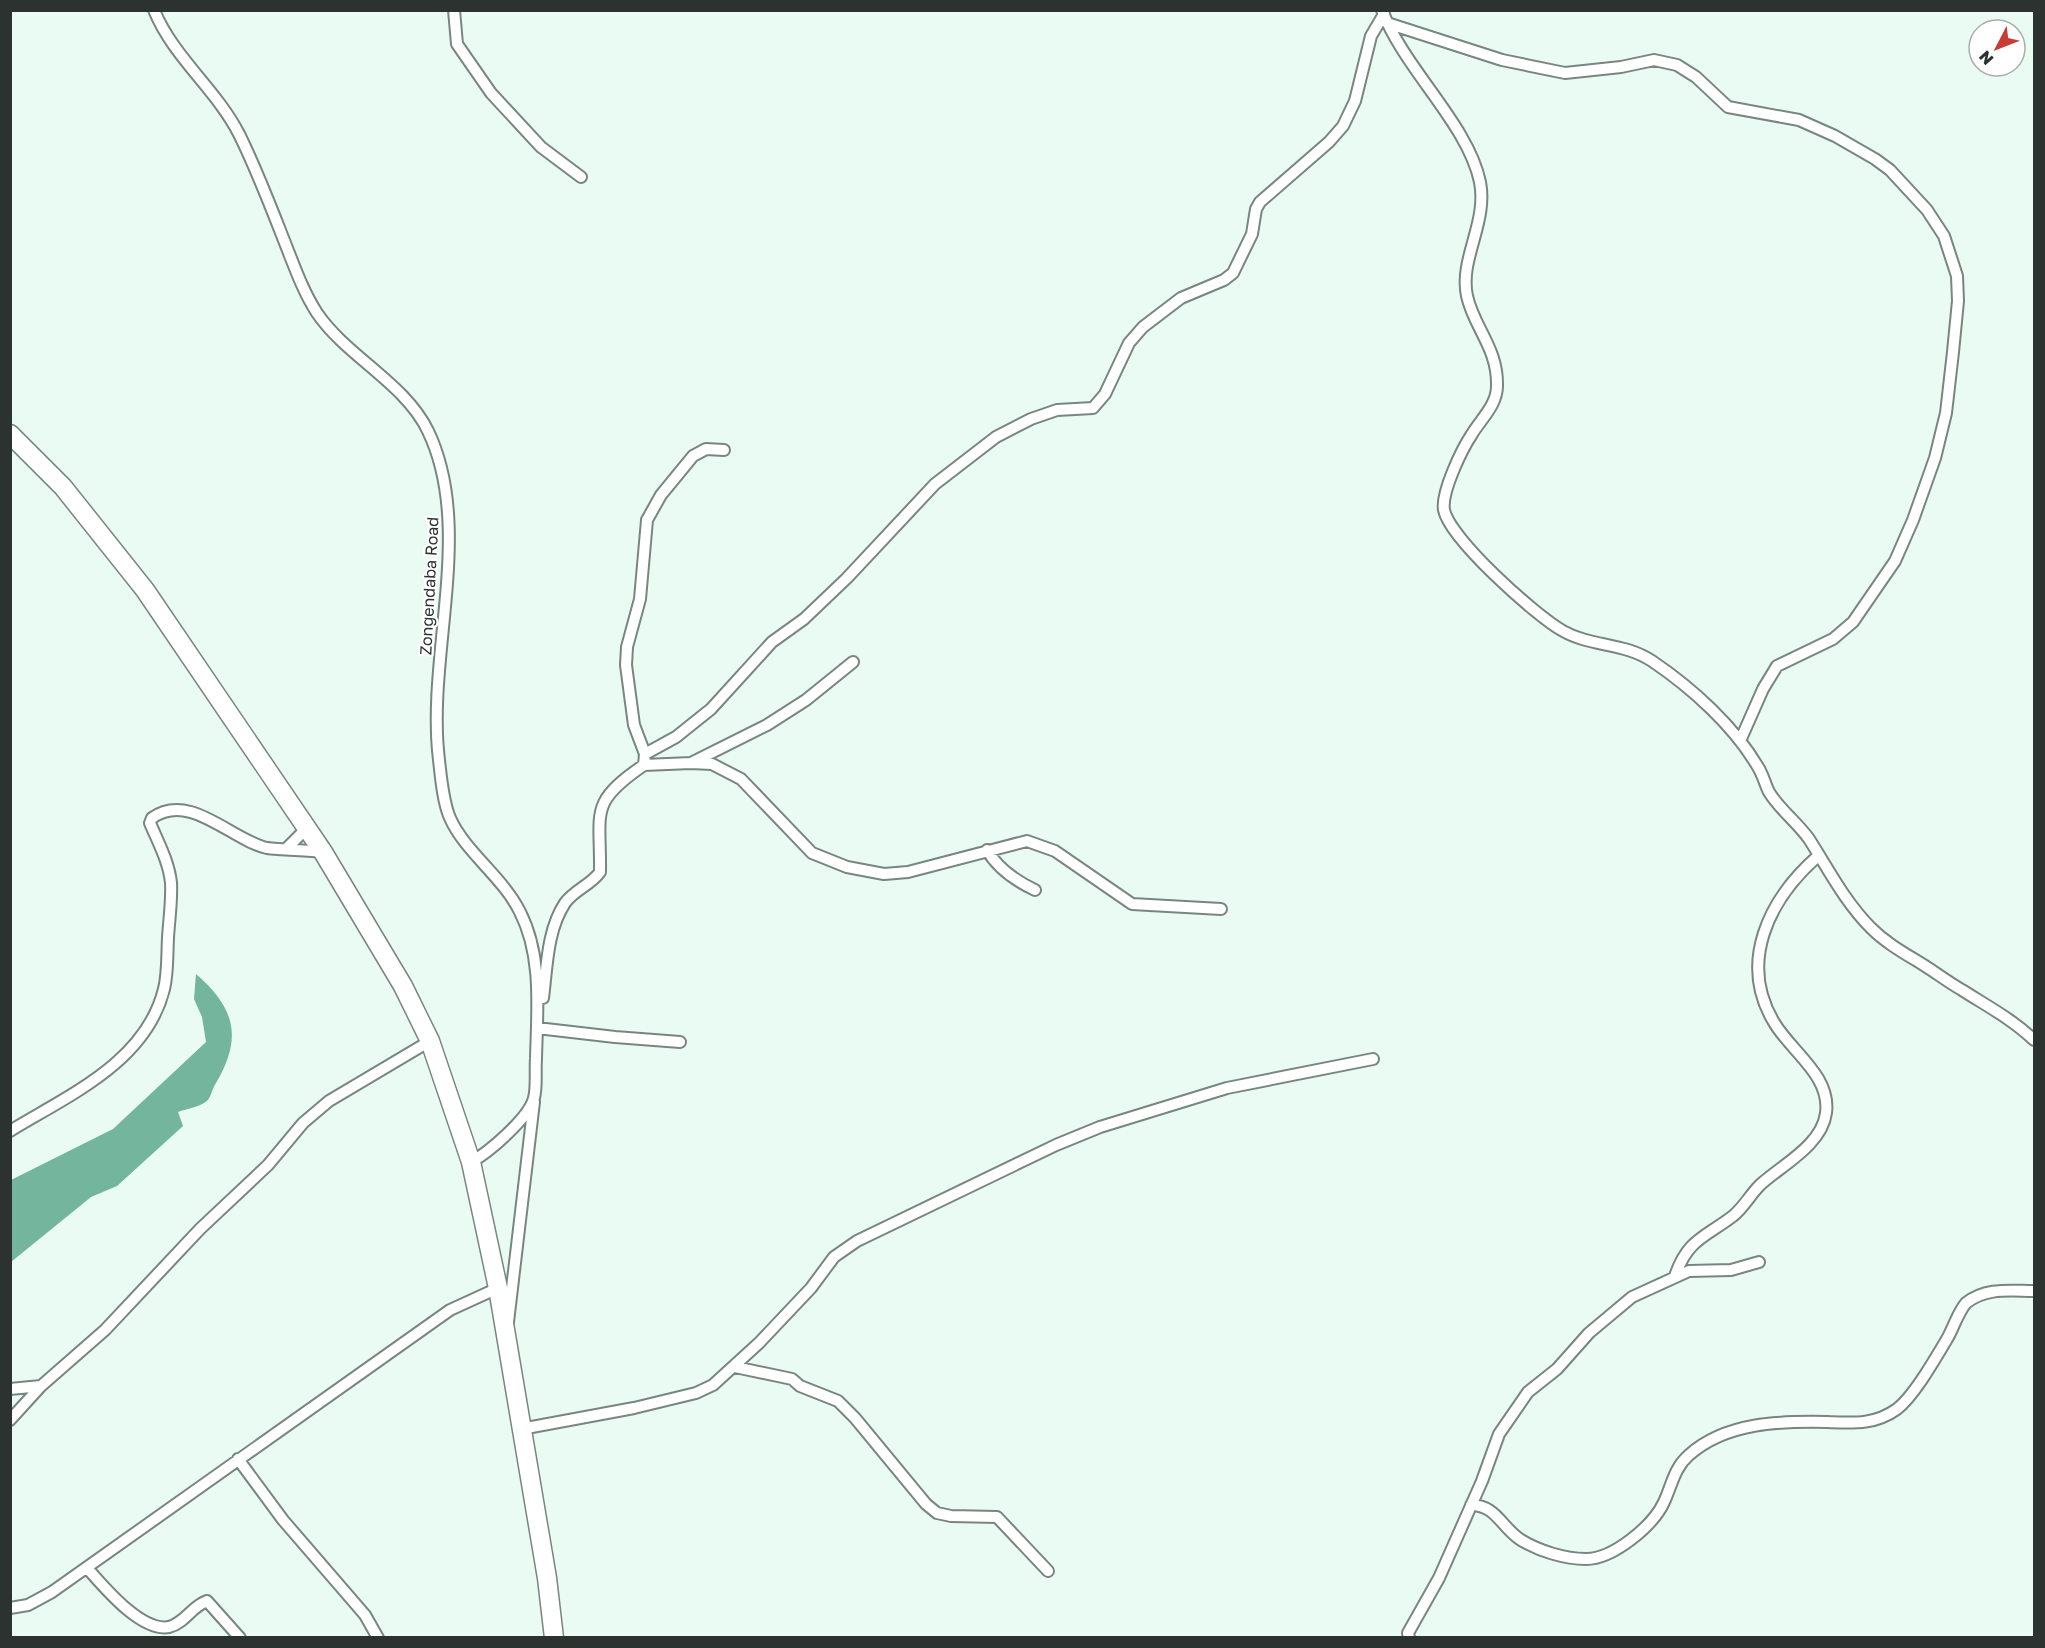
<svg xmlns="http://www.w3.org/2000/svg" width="2045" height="1648" font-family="'Golos Text',sans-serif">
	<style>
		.water { fill: #73b59d }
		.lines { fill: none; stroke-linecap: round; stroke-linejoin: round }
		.minor-casing { stroke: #788680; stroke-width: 14 }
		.trunk-casing { stroke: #788680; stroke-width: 21 }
		.minor { stroke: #fff; stroke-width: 10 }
		.trunk { stroke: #fff; stroke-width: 18 }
		.labels { text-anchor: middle; stroke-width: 4.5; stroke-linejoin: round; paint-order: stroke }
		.street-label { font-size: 16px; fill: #2c3230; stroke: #fff }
	</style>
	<rect width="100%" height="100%" fill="#eafbf4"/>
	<path class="water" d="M196,974C235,1008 243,1037 216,1083C213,1087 211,1096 208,1100C203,1106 186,1109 178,1112L183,1126L117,1186L91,1197L11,1262V1180L113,1129L206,1042L202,1017L194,999Z"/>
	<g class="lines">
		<defs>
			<path id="minor" d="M154,10C173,57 216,89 239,134C257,170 272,210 287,248C296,271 304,293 317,313C347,357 405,383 428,431C475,529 426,655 439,760C441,778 443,802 450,818C465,852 503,877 520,912C543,957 537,1011 536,1059C535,1071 537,1087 534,1098C529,1118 489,1152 471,1162
				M454,10L457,44L491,93L541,147L581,177
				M1382,10C1404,69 1468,124 1480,182C1488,223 1459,259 1467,296C1474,328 1498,348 1497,386C1497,405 1481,419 1472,434C1462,449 1441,492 1444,510C1450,539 1536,616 1563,631C1591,647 1623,642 1652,661C1692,688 1734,726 1758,767C1763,775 1765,784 1769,792C1779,809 1797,822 1809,839C1829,870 1845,902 1871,928C1886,943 1904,953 1922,964C1935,972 1948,982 1962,990C1987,1006 2012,1019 2034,1040
				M1387,23L1502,60L1565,73L1621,67L1654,60L1677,65L1696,77L1728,107L1799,120L1835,136L1875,159L1890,170L1927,210L1944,236L1957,276L1958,301L1953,352L1946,413L1935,458L1913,520L1895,561L1853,622L1833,639L1777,666L1763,689L1740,741
				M645,754L676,737L711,709L772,642L804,619L847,578L935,484L996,437L1031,419L1057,410L1093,408L1105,394L1129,343L1143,327L1181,298L1224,280L1233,273L1252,234L1256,209L1260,202L1329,142L1343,126L1355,101L1371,36L1384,14
				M691,763L712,764L741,779L812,853L847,867L884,874L908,872L1027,841L1055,851L1132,904L1221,909
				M644,765L691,763L767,725L806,700L853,662
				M287,848L307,828
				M987,850C998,869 1016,881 1035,890
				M543,998C547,967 547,930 565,903C574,890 591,885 600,872C601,812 588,803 644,765L645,754L634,725L626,665L627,647L640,599L647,520L661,495L693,456L706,449L724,450
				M537,1028L615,1037L680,1042
				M10,1131C69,1095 146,1062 164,989C168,973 167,955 168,938C169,920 172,901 171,883C169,862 158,842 150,823L152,818C190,791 231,840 267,848C281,850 306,850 323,852
				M1675,1276C1688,1239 1704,1238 1733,1216C1744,1207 1750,1195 1760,1185C1782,1165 1822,1145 1826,1113C1831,1076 1792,1052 1775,1024C1737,963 1769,899 1818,856
				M508,1322L534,1102
				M735,1367L792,1379L800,1386L838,1401L855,1418L926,1504L937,1513L951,1516L997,1517L1048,1571
				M10,1389L41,1386
				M10,1420L41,1386L105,1330L200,1229L268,1165L303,1123L329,1101L430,1041
				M521,1429L634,1408L696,1393L713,1385L759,1343L811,1288L834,1257L857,1241L1056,1145L1100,1127L1227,1088L1373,1059
				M238,1459L283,1520L365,1615L378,1638
				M1471,1505C1496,1505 1502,1528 1521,1540C1539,1551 1565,1559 1586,1559C1613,1559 1653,1526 1664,1502C1672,1485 1674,1468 1689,1455C1726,1422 1780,1421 1827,1422C1853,1423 1875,1425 1897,1409C1914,1396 1935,1359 1947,1339C1954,1327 1957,1314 1966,1303C1986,1287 2010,1291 2034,1291
				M88,1569C104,1587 141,1632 169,1627C185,1623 192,1606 207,1601L240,1638
				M10,1608L28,1605L52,1592L450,1310L498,1288
				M1409,1638L1408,1633L1439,1578L1482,1481L1499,1434L1528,1392L1557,1369L1589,1333L1632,1297L1689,1271L1731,1270L1759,1262"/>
			<path id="trunk" d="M10,434L63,487L145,590L323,852L403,986L430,1041L471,1162L498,1288L547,1578L554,1638"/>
		</defs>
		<use href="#minor" class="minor-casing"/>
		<use href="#trunk" class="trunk-casing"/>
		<use href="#minor" class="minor"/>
		<use href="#trunk" class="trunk"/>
	</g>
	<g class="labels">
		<g class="street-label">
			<text transform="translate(429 586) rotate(-87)" y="6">Zongendaba Road</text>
		</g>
	</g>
	<rect width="2045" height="1648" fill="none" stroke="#2c3230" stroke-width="24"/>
	<g transform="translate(1997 48) rotate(228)"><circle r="28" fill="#ffffff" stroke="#abadac" stroke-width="1.5"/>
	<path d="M0-4.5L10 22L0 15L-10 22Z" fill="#c93b35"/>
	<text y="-9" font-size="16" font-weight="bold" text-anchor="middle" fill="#2c3230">N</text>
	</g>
</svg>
